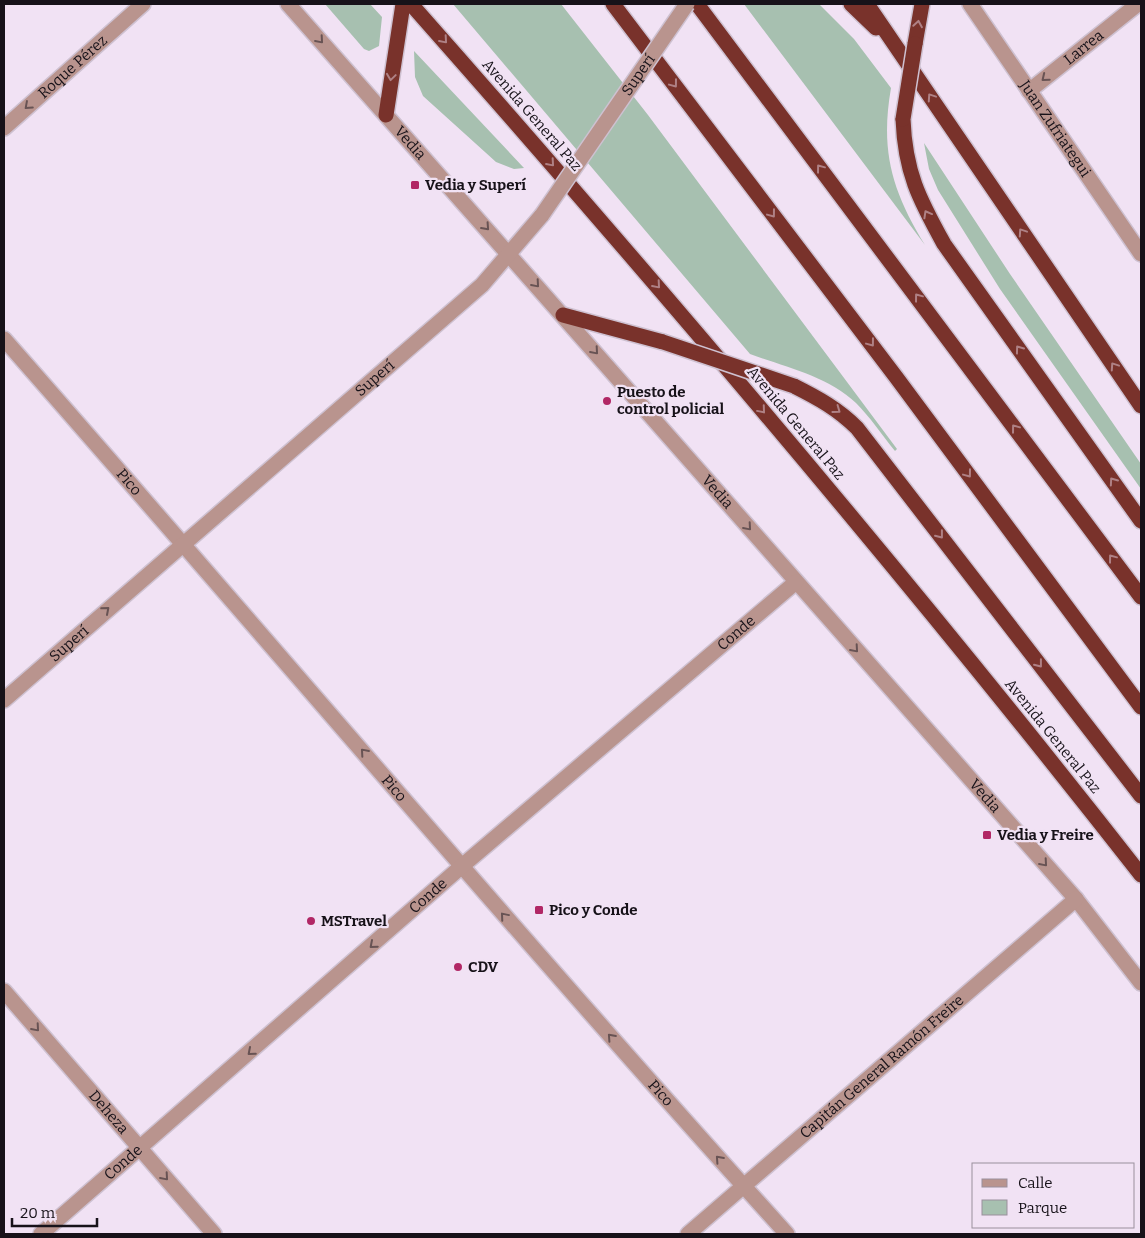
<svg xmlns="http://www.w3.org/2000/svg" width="1145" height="1238" font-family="Bitter,serif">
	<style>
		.green { fill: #a7c0b0 }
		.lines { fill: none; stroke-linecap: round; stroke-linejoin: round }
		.minor-casing { stroke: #cec1d1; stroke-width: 18 }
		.highway-casing { stroke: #cec1d1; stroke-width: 18 }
		.minor { stroke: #b9948e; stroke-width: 15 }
		.highway { stroke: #79322b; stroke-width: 15 }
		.minor-bridge-casing { stroke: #cec1d1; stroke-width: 18; stroke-linecap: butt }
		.highway-bridge-casing { stroke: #cec1d1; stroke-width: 18; stroke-linecap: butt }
		.minor-bridge { stroke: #b9948e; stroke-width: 15 }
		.highway-bridge { stroke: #79322b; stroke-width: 15 }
		.oneway { stroke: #af8185 }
		.oneway2 { stroke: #685354 }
		.poi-dot { fill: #b12765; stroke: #f1e2f4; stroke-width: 2 }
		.labels { text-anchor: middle; stroke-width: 4.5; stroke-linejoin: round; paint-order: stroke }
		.street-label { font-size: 15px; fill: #171219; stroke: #f1e2f4 }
		.poi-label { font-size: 15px; font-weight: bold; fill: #171219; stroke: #f1e2f4; text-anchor: start }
	</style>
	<rect width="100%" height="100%" fill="#f1e2f4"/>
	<path class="green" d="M325,4H370L382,17L379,46L369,51L364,49Z
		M453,4H561L648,115L897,449L895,451C882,435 870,417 856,403C828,376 785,367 750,354Z
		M744,4H819L854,39L891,88C880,151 892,191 925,245Z
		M414,51L524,168L514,169L496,162L423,96L415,77Z
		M924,143L1010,274L1141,464V489L1000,289L938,190L929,169Z"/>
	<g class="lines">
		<defs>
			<g id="minor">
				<path id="s1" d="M288,4L1076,899L1141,983"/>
				<path id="s2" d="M970,4L1141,254"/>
				<path id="s3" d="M1029,91L1138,4"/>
				<path id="s4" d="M4,128L143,4"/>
				<path id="s5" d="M4,339C266,637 521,940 787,1234"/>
				<path id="s6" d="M4,700L482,285L542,215"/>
				<path id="s7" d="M4,991L214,1234"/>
				<path id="s8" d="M41,1234L462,866L796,582"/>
				<path id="s9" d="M688,1234L1076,899"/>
			</g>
			<path id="highway" d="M411,4C662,288 908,577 1141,875
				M613,4L896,377L1141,707
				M697,4L1141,597
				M851,4L876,28
				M867,4L1141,406
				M915,44L922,4
				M386,115L403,4
				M903,119C905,172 919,199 944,244L1141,521
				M563,315L663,342
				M794,386C818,398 838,409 857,428L1141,796"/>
		</defs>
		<use href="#minor" class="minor-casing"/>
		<use href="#highway" class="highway-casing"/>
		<use href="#minor" class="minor"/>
		<use href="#highway" class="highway"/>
		<defs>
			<g id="minor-bridge">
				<path id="s10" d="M542,215L687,4"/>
			</g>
			<path id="highway-bridge" d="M903,119L915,44
				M663,342L794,386"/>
		</defs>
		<use href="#minor-bridge" class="minor-bridge-casing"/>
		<use href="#highway-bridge" class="highway-bridge-casing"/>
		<use href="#minor-bridge" class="minor-bridge"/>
		<use href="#highway-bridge" class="highway-bridge"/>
	</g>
	<defs><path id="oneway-chevron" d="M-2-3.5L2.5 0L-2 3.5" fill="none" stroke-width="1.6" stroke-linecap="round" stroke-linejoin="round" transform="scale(1.25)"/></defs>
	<g class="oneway">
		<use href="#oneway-chevron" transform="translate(918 24) rotate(-81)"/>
		<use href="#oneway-chevron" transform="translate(444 40) rotate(49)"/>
		<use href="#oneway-chevron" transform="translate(391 77) rotate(98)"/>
		<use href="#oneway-chevron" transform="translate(674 84) rotate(53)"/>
		<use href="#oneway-chevron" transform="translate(931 97) rotate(-124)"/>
		<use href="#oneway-chevron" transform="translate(551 163) rotate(49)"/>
		<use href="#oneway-chevron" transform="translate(820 168) rotate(-127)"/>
		<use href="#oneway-chevron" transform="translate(772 214) rotate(53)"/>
		<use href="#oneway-chevron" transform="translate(927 214) rotate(-119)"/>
		<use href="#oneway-chevron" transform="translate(1022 232) rotate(-124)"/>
		<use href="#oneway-chevron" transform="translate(657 285) rotate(49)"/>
		<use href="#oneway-chevron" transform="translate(918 297) rotate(-127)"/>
		<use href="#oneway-chevron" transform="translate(871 343) rotate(53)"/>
		<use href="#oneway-chevron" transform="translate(1019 349) rotate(-126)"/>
		<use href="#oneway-chevron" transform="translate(1114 366) rotate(-124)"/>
		<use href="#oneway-chevron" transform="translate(762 410) rotate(50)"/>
		<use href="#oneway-chevron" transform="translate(837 410) rotate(36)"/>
		<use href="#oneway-chevron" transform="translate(1015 428) rotate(-127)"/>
		<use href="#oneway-chevron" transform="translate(968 474) rotate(53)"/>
		<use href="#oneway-chevron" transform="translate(1113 481) rotate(-125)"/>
		<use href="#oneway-chevron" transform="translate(940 535) rotate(52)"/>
		<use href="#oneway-chevron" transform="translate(1112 558) rotate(-127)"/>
		<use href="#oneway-chevron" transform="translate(1039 664) rotate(52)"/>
	</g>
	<g class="oneway2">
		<use href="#oneway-chevron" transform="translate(320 40) rotate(49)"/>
		<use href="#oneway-chevron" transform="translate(1045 78) rotate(141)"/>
		<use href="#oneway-chevron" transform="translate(28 106) rotate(138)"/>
		<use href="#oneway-chevron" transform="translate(486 227) rotate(48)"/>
		<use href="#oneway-chevron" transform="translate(536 284) rotate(49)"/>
		<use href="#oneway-chevron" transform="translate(595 351) rotate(49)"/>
		<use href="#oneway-chevron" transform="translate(748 527) rotate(49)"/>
		<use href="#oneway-chevron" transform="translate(106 610) rotate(-41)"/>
		<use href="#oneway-chevron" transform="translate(855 649) rotate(49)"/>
		<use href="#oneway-chevron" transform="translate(364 752) rotate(-131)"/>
		<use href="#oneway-chevron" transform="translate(1044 863) rotate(49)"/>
		<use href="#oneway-chevron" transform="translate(504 916) rotate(-130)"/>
		<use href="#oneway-chevron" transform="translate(373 945) rotate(139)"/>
		<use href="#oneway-chevron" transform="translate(36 1028) rotate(49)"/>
		<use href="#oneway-chevron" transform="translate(611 1037) rotate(-132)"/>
		<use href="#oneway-chevron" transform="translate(251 1052) rotate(139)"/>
		<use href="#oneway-chevron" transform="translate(719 1159) rotate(-132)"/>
		<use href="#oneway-chevron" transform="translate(165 1177) rotate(49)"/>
	</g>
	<g class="poi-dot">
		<rect x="410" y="180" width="10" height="10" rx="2.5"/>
		<circle cx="607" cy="401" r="5"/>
		<rect x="982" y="830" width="10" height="10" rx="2.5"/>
		<rect x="534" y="905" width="10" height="10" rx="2.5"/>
		<circle cx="311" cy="921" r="5"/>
		<circle cx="458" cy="967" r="5"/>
	</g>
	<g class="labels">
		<g class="street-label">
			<text dy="5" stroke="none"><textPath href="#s3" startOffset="70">Larrea</textPath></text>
			<text dy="5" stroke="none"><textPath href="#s4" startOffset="92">Roque Pérez</textPath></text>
			<text dy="5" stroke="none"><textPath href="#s10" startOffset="170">Superí</textPath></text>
			<text transform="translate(532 115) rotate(49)" y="5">Avenida General Paz</text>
			<text dy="5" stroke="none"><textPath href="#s2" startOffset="151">Juan Zufriategui</textPath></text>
			<text dy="5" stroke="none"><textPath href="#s1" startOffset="185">Vedia</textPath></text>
			<text dy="5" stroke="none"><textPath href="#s6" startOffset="491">Superí</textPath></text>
			<text transform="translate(796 423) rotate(50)" y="5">Avenida General Paz</text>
			<text dy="5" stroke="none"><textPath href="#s5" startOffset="190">Pico</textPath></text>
			<text dy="5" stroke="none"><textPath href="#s1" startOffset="650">Vedia</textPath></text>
			<text dy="5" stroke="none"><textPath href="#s8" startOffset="919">Conde</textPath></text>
			<text dy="5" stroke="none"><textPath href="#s6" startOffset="86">Superí</textPath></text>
			<text transform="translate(1053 736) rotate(51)" y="5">Avenida General Paz</text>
			<text dy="5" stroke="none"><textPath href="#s5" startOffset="595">Pico</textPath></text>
			<text dy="5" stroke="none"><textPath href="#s1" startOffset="1055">Vedia</textPath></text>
			<text dy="5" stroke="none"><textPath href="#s8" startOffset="514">Conde</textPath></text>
			<text dy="5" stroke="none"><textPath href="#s9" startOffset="256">Capitán General Ramón Freire</textPath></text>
			<text dy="5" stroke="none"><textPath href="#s5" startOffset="1000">Pico</textPath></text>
			<text dy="5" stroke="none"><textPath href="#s7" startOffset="160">Deheza</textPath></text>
			<text dy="5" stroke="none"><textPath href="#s8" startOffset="109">Conde</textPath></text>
		</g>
		<g class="poi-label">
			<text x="425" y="190">Vedia y Superí</text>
			<text x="617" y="397">Puesto de<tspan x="617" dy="17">control policial</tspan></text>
			<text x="997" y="840">Vedia y Freire</text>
			<text x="549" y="915">Pico y Conde</text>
			<text x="321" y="926">MSTravel</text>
			<text x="468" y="972">CDV</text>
		</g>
	</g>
	<rect width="1145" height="1238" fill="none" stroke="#171219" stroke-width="10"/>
	<rect x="972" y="1163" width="162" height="65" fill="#f1e2f4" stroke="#9a8f9c"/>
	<rect x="982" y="1179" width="25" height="8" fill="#b9948e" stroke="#9a8f9c"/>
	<text x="1018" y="1188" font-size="15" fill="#171219">Calle</text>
	<rect x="982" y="1200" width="25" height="15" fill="#a7c0b0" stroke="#9a8f9c"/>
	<text x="1018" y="1213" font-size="15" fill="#171219">Parque</text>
	<path d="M12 1218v8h85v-8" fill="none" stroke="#171219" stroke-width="2.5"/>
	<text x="20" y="1218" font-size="15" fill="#171219" stroke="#f1e2f4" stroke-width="4" paint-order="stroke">20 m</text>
</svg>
